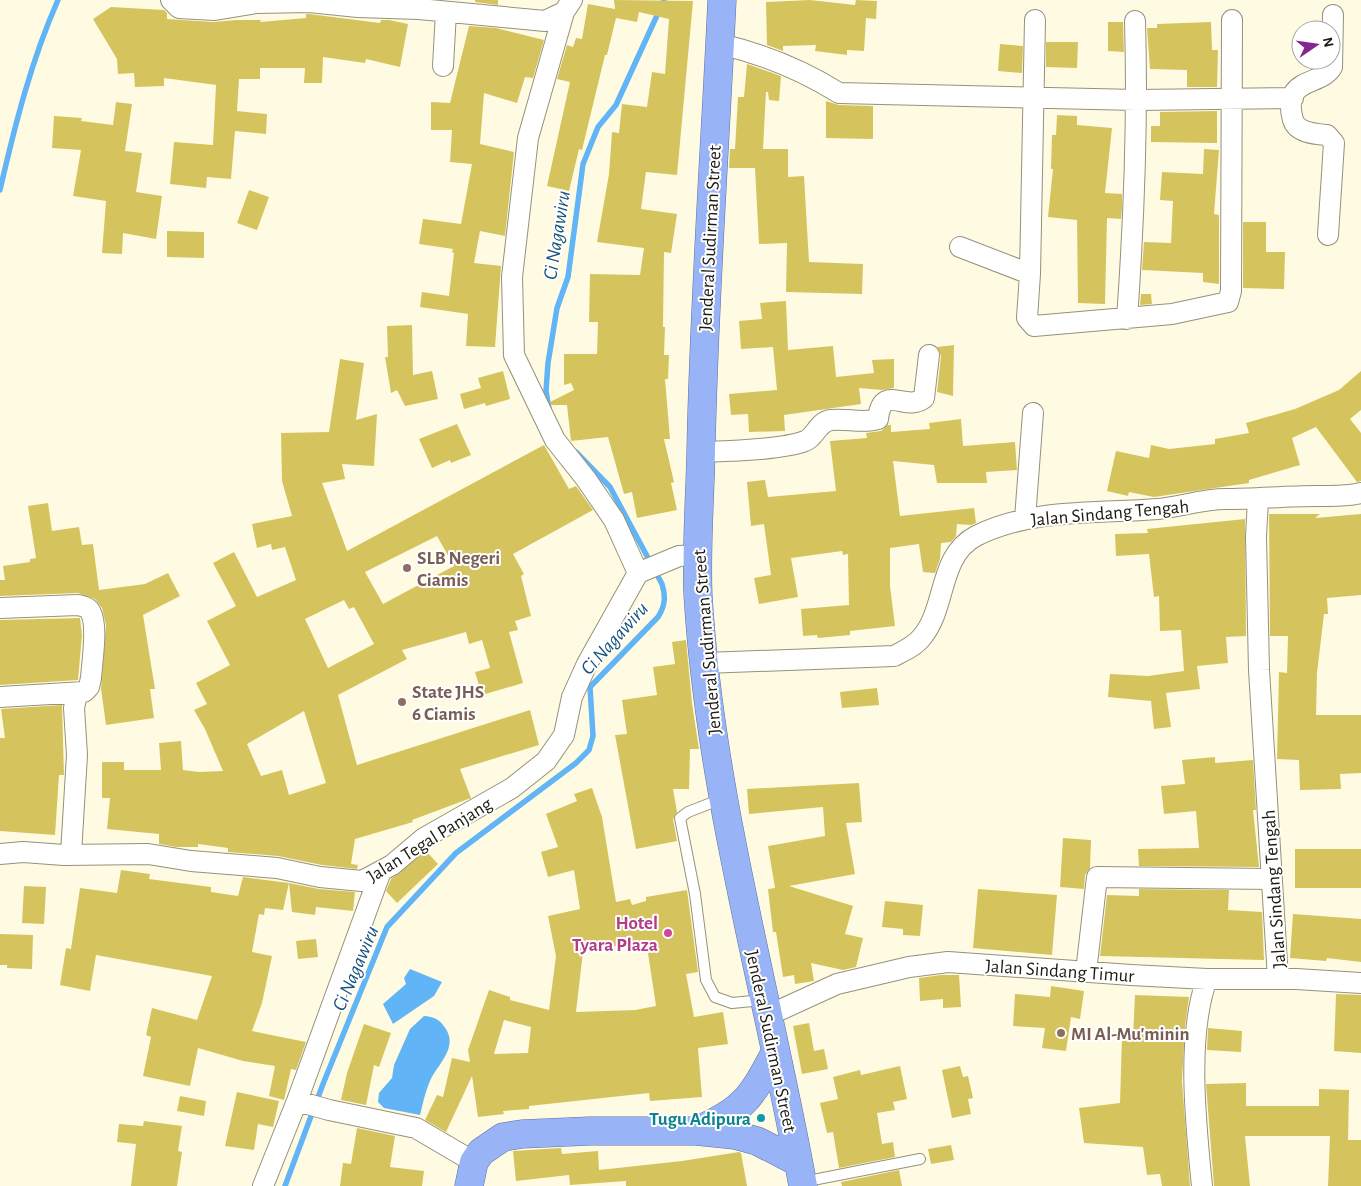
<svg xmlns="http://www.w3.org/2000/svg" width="1361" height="1186" font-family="'Alegreya Sans',sans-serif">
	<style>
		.water { fill: #61b4f5 }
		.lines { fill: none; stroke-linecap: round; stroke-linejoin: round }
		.stream { stroke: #61b4f5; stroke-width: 5.5 }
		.building { fill: #d5c45e; fill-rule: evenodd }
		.service-casing { stroke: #95917a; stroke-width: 12 }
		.minor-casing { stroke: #95917a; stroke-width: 22 }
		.trunk-casing { stroke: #5d71a4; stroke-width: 29 }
		.service { stroke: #fff; stroke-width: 10 }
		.minor { stroke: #fff; stroke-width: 20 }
		.trunk { stroke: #98b3f6; stroke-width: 28 }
		.education-dot { fill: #8d6e63; stroke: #fff; stroke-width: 2 }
		.hotel-dot { fill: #d1479c; stroke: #fff; stroke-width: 2 }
		.culture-dot { fill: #0f9aa8; stroke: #fff; stroke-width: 2 }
		.labels { text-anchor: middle; stroke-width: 4; stroke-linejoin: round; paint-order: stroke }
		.street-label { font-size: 19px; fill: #1d1b12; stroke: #fff }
		.education-label { font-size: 19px; font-weight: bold; fill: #785e54; stroke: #fff; text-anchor: start }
		.hotel-label { font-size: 19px; font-weight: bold; fill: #b23c85; stroke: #fff; text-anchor: end }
		.culture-label { font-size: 19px; font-weight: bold; fill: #0d838f; stroke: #fff; text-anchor: end }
		.water-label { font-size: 20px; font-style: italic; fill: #16537d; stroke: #fff }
	</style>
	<rect width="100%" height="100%" fill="#fffbe2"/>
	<path class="water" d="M410,969L442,982L434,996L393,1024L383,1004L406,984L404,978Z
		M424,1016C436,1017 440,1020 446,1029C458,1049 437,1065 430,1081C425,1092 423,1104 420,1115L384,1108L378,1102L379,1093L392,1078L394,1065L410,1029Z"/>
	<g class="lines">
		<path class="stream" d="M0,190C15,125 31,61 58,0
			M549,409L546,391L548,363L557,308L568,277L583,164L598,127L616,105L664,0
			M285,1186L323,1084L387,927L456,853L576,763L589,750L593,736L590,687L658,617C665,606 666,597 662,584L610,487L576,452"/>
	</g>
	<path class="building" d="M475,0H498V5L475,2Z
		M614,0L693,1L677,175L646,172L641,209L677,214L671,253L664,252L663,327H665L664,355H669L668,379H665L670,439H664L674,482L671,483L677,510L637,518L632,492L624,494L608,437L571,441L567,405H551L550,402L574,390L571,383L564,385V354H597L598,322H589L590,274L640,275L644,248L597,242L609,174L612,132L619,133L622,104L647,107L652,72L665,74L669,19L639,12L637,22L616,18L607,55H605L582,150L579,149L569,191L547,186L570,82L557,79L567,45L573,47L576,38L582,39L588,4L615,9Z
		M810,0L855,5L856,0L877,1L876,19L866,18L864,51L847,50V55L815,51L816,45L783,46V51L767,45L766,2Z
		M111,7L164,10L167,13V19L214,22L236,20H261L260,22L306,18V14H309L380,23L381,20H389L408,24L400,67L366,59L365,63L323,57L322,83H304L305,68H260V79H239L237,111L267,114L266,134L235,131L231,179L207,177L206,188L170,184L174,142L213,145L216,85L164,78V86L135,87L134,73L118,74L117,59L93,19Z
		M1108,22H1123L1124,52L1108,51Z
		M1211,22L1212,50H1218L1217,87H1187V70L1150,69L1147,28H1157V24Z
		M469,26L496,28L544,40L533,78L525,77L517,103L484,93L480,144L514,152L505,236L480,231L474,263L501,266L495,347L466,346L468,314L420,307L422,292L449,296L454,253L452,252L453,249L419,244L423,219L461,224L472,164L450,162L452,130H431V102L450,103Z
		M1046,42H1078L1077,68L1046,67Z
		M1000,44L1023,46L1022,73L998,71Z
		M747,64L781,76L779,101L769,100L768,92H766L763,149H788V177L804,176L809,262L863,264L862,294L786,292L787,243L759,244L755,168H729L730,149H735L738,97H744Z
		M826,101L839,105L873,106V139L826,138Z
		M116,102L132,104L125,151L142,153L136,192L162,196L156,239L123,233L122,254L102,253L106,201L73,196L81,150L52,148L54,116L82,118L81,121L113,125Z
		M1217,111V143L1151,142V126H1160V112Z
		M1057,115L1077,116V125L1112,128L1105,193L1122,194V207L1121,219L1107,218L1105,304L1078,303L1077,220L1048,217L1053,169H1051L1052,135H1056Z
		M1204,149L1219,150L1214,214L1219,215V284L1203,282V273L1142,270L1144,242L1171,243L1173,201L1160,200L1162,172L1203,174Z
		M249,190L269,197L257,230L237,223Z
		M1243,222H1266V252H1285L1284,289L1243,288Z
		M167,231L204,232V258L167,257Z
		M1141,294H1151L1152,304L1140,305Z
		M786,301L788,350L833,346L836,377L874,373L872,360L894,359V388L882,390L859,388L861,404L784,415L785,431L749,432L748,414L731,415L729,394L777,390L773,347L741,349L739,321L762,319L760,303Z
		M412,325L413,375L432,371L438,399L405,406L397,390L391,393L385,357H388L387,326Z
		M954,345L953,396L937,392L941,356L937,347Z
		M340,359L364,363L356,420L377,414L374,466L342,464L345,479L322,483L347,551L544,445L569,489L576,486L593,510L513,554L524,574L521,576L531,616L515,621L518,630L509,632L523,683L482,695L475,672L490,668L482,640L469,644L466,632L402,650L407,659L338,695L357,765L530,710L539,745L460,769L471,798L412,820L413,822L355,839L351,864L358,865L357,869L322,865L278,856L228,852V848L198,844V847H176L159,844V834L107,829L110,798H102V762H124V770H161L159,743L181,741L183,770L199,772L223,771L205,729L194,710L207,704L196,683L230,665L207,621L236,606L213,563L234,552L257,597L296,580L285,547L272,550L271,544L257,548L252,524L292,516L282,481L281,433L329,432ZM437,536L454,566L383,604L365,572ZM344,600L349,609L354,607L374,644L328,668L305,619ZM304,711L326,783L289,795L282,770L261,776L247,744Z
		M503,371L510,399L486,406L485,403L464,409L460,394L481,388L478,378Z
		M1361,371V410L1350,419L1361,433V481L1357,482L1316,427L1292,438L1300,465L1249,480V483L1154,497L1129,492L1128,496L1107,491L1116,451L1149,458L1151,445L1169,449L1215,444V439L1249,433L1246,423L1295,409L1339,390Z
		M961,419L963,446L1015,442L1017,470L986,472L987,483H937L934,465L893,461L900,516L974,508L976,523L971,525L957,524L956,536L951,542L941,543L940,559L935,573L923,572L919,544L890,548V586L895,626L850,631V635L818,638L817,635L803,636L801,609L849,605L848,554L843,555L842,551L791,558L798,597L759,604L754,578L771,575L764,524L751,526L747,482L765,480L768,497L836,491L830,441L867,438L866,433L881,431L888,425H891V432L930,429L929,423Z
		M457,424L471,455L451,463L450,460L432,468L419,439Z
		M48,503L52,531L79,527L82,545L93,544L99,590L145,584L168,573L180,596L143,615L155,689H150L154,718L106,725L101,689L106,625L102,608L95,599L78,593L0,596V580H5L3,566L30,562V559L36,558L28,506Z
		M1269,514H1320L1315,518L1361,514V595L1327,598L1328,614H1324L1317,673L1316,715H1361V773L1340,774L1341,789L1300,790L1299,760L1277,759L1279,672L1287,673L1288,636H1270Z
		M1245,519L1246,636L1226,637L1228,663L1197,666L1200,689L1166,693L1171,727L1154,729L1151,701L1108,697L1110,674L1148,676L1184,671L1181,630L1160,631L1159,596L1154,597L1149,554L1116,556L1115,534L1148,533L1147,529Z
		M80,618L82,635L78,680L0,685V620Z
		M686,640L692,703L699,749H690L689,789H673L677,812L673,819L677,841L636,849L615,735L627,734L622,700L657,695L653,667L675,664L672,642Z
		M877,688L879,705L842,708L840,692Z
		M62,705L64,775H59L55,835L0,831V738H5L1,709Z
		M1215,757V763L1253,760L1256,810H1253L1259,867L1139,866L1138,849L1199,848L1196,811L1164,814L1161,786L1185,784L1182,760Z
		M859,783L862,822L846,823L855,874L789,886L853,906L845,934L863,938L856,967L843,970L811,963L814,981L795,984L794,975L783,977L776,932H773L768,889L775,888L768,846L825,836L823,807L749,814L747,789Z
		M592,788L602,817L616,902L630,899L632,905L646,901V897L687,890L698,972L686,974L694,1017L723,1012L728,1044L698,1048L702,1097L650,1101L649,1093L529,1106V1109L503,1111L504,1114L478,1117L472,1076L446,1132L425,1120L437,1095L443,1097L452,1058L470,1062L468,1050L489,990L510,997V1000L549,1010L556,956L548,916L580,909L574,870L548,877L541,852L558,847L546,814L577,801L574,794ZM646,940L656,1006L635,1010L576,1012L583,952ZM504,1020L531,1027L528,1053L494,1054Z
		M1063,838L1091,840L1090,868L1085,875L1084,889L1060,887Z
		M1295,849H1361V888H1295Z
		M426,851L438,864L397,903L386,891L391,879Z
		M121,870L150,874L149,879L211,887V892L238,896L243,877L289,883L283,910L265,908L264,915L259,914L252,952L272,956L262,1003L252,1031L306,1042L296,1070L291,1069L284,1100L269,1096L275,1066L243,1061L198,1048L190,1086L143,1076L151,1037L146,1035L152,1008L197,1020L212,976L96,955L90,991L60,985L66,948L71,949L80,888L117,893Z
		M289,883L319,889L355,892L353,911L316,907L315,915L292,912Z
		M24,886L46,887L44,924L22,923Z
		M978,889L1057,895L1052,955L973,948Z
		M1139,889L1229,890L1228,910L1262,912L1264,960L1100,956L1107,895L1139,896Z
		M885,901L923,905L920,936L903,935V929L882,927Z
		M1293,914L1361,919V962L1327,958L1326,961L1290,958Z
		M0,934L33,935L32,969L7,968V965H0Z
		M316,939L318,957L298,959L296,941Z
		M941,975H959L961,1007L943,1008V999L920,1001L919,978Z
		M1051,986L1084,991L1080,1019L1071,1017L1066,1051L1042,1048L1045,1028L1013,1026L1015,994L1050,997Z
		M1336,994L1361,995V1053L1334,1051Z
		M1135,995L1189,997L1185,1026L1182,1081L1190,1186H1162L1160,1174L1147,1175L1143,1147L1084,1143L1079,1108L1120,1103L1122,1037L1133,1038Z
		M809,1023L814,1051L824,1049L828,1069L802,1074L793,1026Z
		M364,1024L391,1033L379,1067L374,1065L366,1105L341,1100L347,1073Z
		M1208,1028L1242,1031L1241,1052L1207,1050Z
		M900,1066L907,1099L893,1102L895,1110L877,1113L882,1144L893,1142L895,1157L839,1168L833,1132L827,1133L820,1103L838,1099L833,1077L860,1070L861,1075Z
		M960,1066L963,1077L968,1076L973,1098L968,1099L971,1114L952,1118L942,1070Z
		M1246,1083V1106H1319V1089L1349,1090L1348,1140H1361V1186H1328L1330,1136H1245L1250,1186H1214L1206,1084Z
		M237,1092L279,1101L273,1127L258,1124L254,1150L225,1146Z
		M180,1096L206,1101L204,1116L177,1111Z
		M144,1121L182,1126L178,1151L182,1152L177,1186H131L136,1144L117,1142L119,1124L143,1126Z
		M357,1128L395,1136L390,1167L424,1171L422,1186H340L343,1163L351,1164Z
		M951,1145L954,1160L931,1164L928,1149Z
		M561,1148L562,1154L598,1151L599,1170L682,1161L739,1152L741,1153L747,1186H626V1181L570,1185L569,1175L516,1181L513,1151Z
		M899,1170L902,1186H842L841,1182Z"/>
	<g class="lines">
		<defs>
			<path id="service" d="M724,798L688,812L680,818L695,894L706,980L715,997L732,1003L763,1000
				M803,1182L920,1159"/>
			<path id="minor" d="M171,0L179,8L215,10L256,3L309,2L358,7L419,9L545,21L564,12L572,0
				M564,12L528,138L512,277L514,355L555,440L586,479L614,520L638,573
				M1035,20L1030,274L1027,318L1034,326L1172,314L1228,302L1231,291L1232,20
				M720,44C763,54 802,70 839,93L1137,100L1293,98
				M443,66L446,12
				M1328,235L1334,143L1327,135C1315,134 1297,133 1293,120C1281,76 1321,87 1332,67L1333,15
				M960,247L1030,274
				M1127,319C1134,220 1138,121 1135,21
				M701,452C728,451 782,450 805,441C816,437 817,422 831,420C847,418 862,424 878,419C882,382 906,413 924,398L929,355
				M1258,499L1256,537L1259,670L1278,979
				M1025,519L1033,413
				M0,608L78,605C83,606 89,607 91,613C98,627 92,662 91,678L89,687L84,692L0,697
				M705,663L894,656C904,651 915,646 922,637C947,607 938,556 976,536C1032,508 1097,514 1158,509C1180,507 1203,499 1225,499C1255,499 1286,496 1316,496C1331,496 1346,497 1361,493
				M0,854L23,852L64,855L148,854L191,861L277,868L320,877L362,881L392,865L424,838L512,788L546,761L564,735L572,697L587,664L638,573L679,556L697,555
				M71,854L77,755L74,708L77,694
				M1086,972L1097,877L1271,879
				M769,1015L837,984L909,967L948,962L1131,975L1207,979H1296L1361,983
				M297,1101L329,1110L416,1128L474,1162
				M263,1186L297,1101L381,871
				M1202,1186C1196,1126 1186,1036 1207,979"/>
			<path id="trunk" d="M722,0C715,150 704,300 701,450C700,499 696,546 698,595C710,795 767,989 803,1186
				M696,1131C744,1110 751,1098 775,1053
				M469,1186L474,1162L481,1152L503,1137L522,1134L590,1131H696L735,1135L757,1141L798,1162"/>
		</defs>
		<use href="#service" class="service-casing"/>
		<use href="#minor" class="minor-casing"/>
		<use href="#trunk" class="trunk-casing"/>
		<use href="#service" class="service"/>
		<use href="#minor" class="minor"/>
		<use href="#trunk" class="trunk"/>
	</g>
	<g class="education-dot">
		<circle cx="407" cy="568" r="5"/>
		<circle cx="402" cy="702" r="5"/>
		<circle cx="1061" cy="1033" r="5"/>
	</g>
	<circle class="hotel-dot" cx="668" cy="933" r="5"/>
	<circle class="culture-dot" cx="761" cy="1118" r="5"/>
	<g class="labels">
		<g class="street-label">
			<text transform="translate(709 238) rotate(-87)" y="7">Jenderal Sudirman Street</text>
			<text transform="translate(1110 512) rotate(-5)" y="7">Jalan Sindang Tengah</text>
			<text transform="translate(706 642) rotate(-95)" y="7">Jenderal Sudirman Street</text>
			<text transform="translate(429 839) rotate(-32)" y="7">Jalan Tegal Panjang</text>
			<text transform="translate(1273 889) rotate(-94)" y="7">Jalan Sindang Tengah</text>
			<text transform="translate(1060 970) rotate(4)" y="7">Jalan Sindang Timur</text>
			<text transform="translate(772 1041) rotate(78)" y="7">Jenderal Sudirman Street</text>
		</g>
		<g class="education-label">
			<text x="417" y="564">SLB Negeri<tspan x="417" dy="22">Ciamis</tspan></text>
			<text x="412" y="698">State JHS<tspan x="412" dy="22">6 Ciamis</tspan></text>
			<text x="1071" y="1040">MI Al-Mu'minin</text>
		</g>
		<g class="hotel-label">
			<text x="658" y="929">Hotel<tspan x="658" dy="22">Tyara Plaza</tspan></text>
		</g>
		<g class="culture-label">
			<text x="751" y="1125">Tugu Adipura</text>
		</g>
		<g class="water-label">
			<text transform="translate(556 235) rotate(-81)" y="7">Ci Nagawiru</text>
			<text transform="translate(614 638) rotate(-48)" y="7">Ci Nagawiru</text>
			<text transform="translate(355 968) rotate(-67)" y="7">Ci Nagawiru</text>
		</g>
	</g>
	<g transform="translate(1316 45) rotate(77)"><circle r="24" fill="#ffffff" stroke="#a5a4a0"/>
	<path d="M0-4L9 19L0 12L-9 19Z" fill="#842590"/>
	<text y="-8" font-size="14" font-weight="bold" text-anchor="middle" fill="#1d1b12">N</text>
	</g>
</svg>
